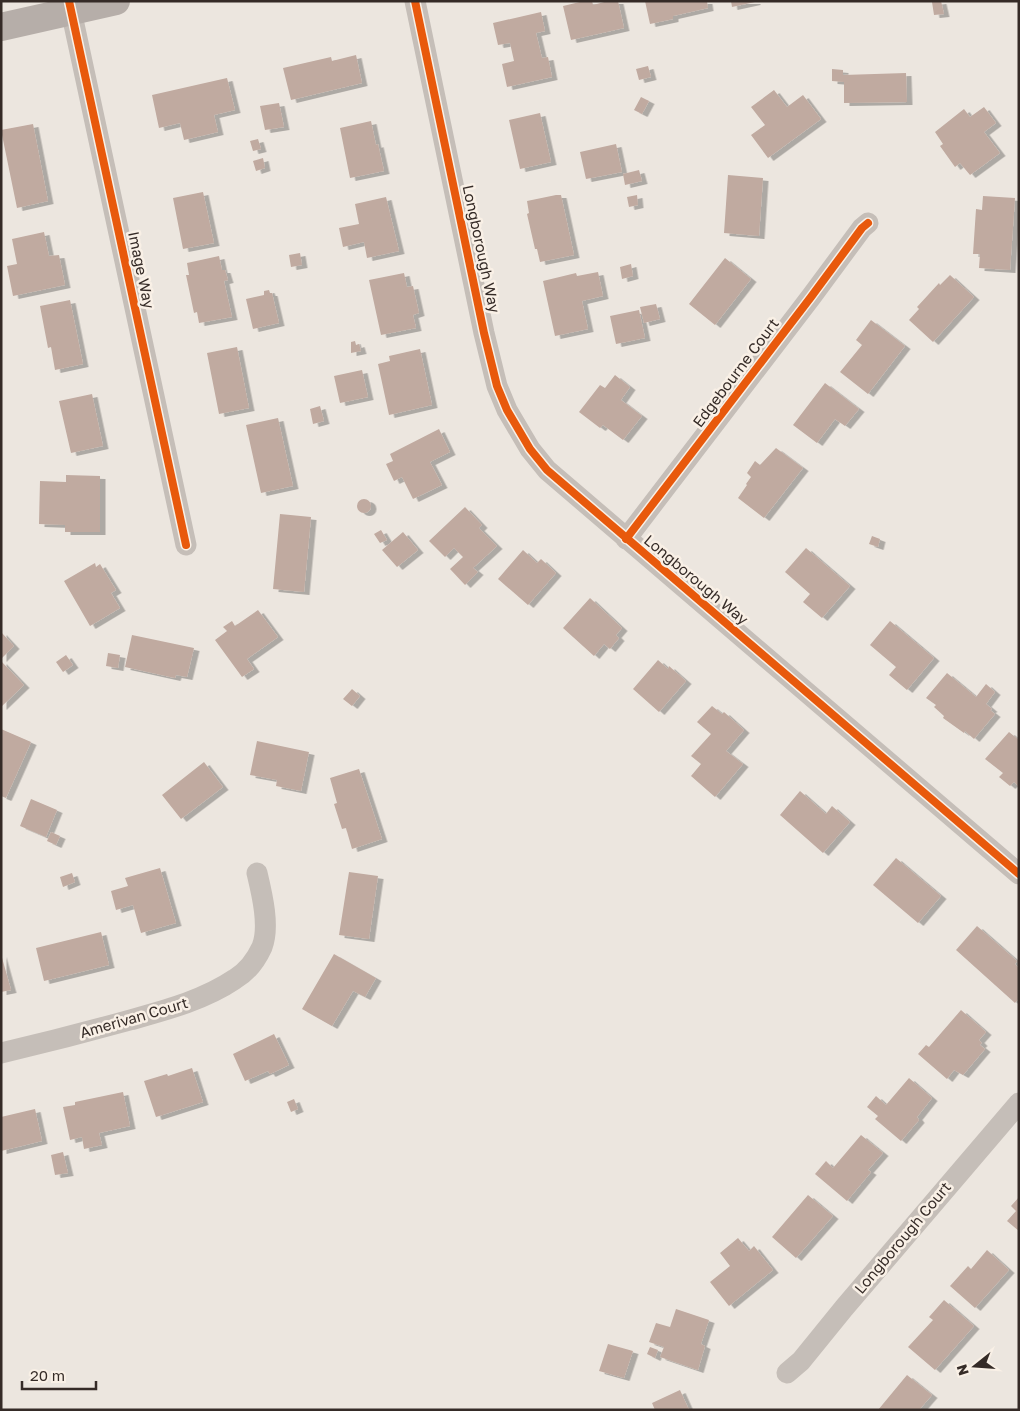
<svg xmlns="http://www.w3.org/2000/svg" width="1020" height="1411" font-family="'Golos Text',sans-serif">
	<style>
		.building { fill: #c0aaa0; filter: url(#shadow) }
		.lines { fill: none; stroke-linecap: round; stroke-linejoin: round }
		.street { stroke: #c5beb8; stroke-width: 21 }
		.secondary { stroke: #b6aea9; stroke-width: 28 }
		.cycleway-casing { stroke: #f9f0e6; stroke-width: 11 }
		.cycleway { stroke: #e8590c; stroke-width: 8 }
		.labels { text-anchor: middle; stroke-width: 5; stroke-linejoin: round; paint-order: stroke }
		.street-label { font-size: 15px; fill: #352b27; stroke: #f9f0e6 }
	</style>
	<defs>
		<filter id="shadow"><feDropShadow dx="5.5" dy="3" stdDeviation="0" flood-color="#0004"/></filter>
	</defs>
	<rect width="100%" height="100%" fill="#ece6df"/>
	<path class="building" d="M584,1H592L593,5L608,1H618L624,28L571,40L563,6Z
		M645,1H707L708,8L673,16V19L650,24Z
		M731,1H755V2L732,7Z
		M941,1L944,14L934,15L932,2Z
		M541,12L545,31L536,33L542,58L548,57L552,77L507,87L502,64L514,61L510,43L498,45L493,23Z
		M356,55L362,83L291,100L283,68L331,57L332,61Z
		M648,66L651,77L639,80L636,69Z
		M832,69L843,70V75L906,73L907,102L844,103V82L832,81Z
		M227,78L235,110L214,115L218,132L184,140L180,123L159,128L152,95Z
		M774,90L787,107L803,95L821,119L768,158L751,135L765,125L751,107Z
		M641,97L649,101L642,114L634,110Z
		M279,103L284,127L265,130L260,106Z
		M984,107L996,123L984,132L1000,153L970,175L960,163L955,167L940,146L943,144L935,132L964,109L970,117Z
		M540,113L551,162L520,169L509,120Z
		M371,121L376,145L378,144L384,171L350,178L340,128Z
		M33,124L48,201L17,208L1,130Z
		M258,139L261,149L253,151L250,141Z
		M616,144L622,172L586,179L580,152Z
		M263,158L265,168L256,171L253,161Z
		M639,170L642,181L625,185L623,174Z
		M728,175L763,178L759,236L724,233Z
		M203,192L214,243L183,249L173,198Z
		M556,195H561L574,255L540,262L537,249H535L527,214L529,213L527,201Z
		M637,195L638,205L629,207L627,197Z
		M983,196L1015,198L1010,270L979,268L980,254H973L976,209L982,210Z
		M386,197L399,251L367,258L364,242L343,247L339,228L359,224L355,204Z
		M44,232L49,256L59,255L65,285L13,296L7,266L17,264L12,239Z
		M300,253L302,265L291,267L289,255Z
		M219,256L222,270H225L228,280L224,281L232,317L199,323L197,312L194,313L186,275H189L187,263Z
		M725,258L751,279L715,325L689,304Z
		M631,264L633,276L622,279L620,267Z
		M598,272L603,296L582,301L588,329L555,336L543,281L576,273L577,276Z
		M404,273L407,287L413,286L419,313L413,315L416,328L381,335L369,280Z
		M950,275L974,297L933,342L909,320L919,309L917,307L939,283L940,285Z
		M269,290L270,293H272L279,323L253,329L246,299L264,295V291Z
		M70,300L83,364L55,370L51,347L48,348L40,306Z
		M656,304L660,319L644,323L640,307Z
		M639,310L645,338L616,344L610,316Z
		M871,320L905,346L868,394L840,372L862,345L856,340Z
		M355,341L356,345L359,344L361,351L351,353V342Z
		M237,347L249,408L219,414L207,353Z
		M420,349L432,405L389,415L378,364L390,361L389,356Z
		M362,370L368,397L340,403L334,376Z
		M615,375L630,387L621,400L642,416L623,440L603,425L600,428L579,412L600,385L605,388Z
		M825,383L859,409L845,426L835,419L817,443L793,425Z
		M92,394L103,446L71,453L59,401Z
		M320,406L324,421L313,424L310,409Z
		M278,418L293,486L261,493L246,425Z
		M439,429L450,452L430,462L442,485L413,499L402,477L394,481L386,464L393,461L390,454Z
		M776,448L803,468L764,518L738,498L747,485L746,484L751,477L747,473L755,461L760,465Z
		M66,475L100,476V532H65V525L39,524L40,481L66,482Z
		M357 506a7 7 0 1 1 14 0a7 7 0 1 1-14 0Z
		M465,507L482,525L479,528L497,546L473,568L478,572L465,585L450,569L463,557L454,548L445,557L429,541Z
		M280,514L311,517L304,592L273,589Z
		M381,530L387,540L380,543L374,534Z
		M403,532L418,550L397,567L382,550Z
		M872,536L880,539L878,547L869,544Z
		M806,548L850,586L822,618L803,602L810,594L785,572Z
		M523,550L537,563L541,559L556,573L528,605L498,579Z
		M95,563L96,567L100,564L116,590L111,593L120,608L90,626L64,581Z
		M590,598L622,628L616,635L619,638L610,649L604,644L594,656L563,628Z
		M258,610L278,637L247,659L254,669L242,677L215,640L227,631L223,627L232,621L235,626Z
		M890,621L934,658L907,690L889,675L896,667L870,645Z
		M1,632L14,646L1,659Z
		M132,635L194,648L187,677L176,675L175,678L125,667Z
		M108,653L120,655L118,668L106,666Z
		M66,655L73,665L63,672L56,662Z
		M658,660L668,669L669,666L686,681L659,712L633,689Z
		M1,661L24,685L1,707Z
		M947,673L976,697L986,684L995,692L986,704L992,709L990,710L995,714L974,739L965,731L964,733L943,718L944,716L934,707L936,705L926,698Z
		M352,689L360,696L352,706L343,699Z
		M712,706L722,714L724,712L744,730L726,751L743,764L715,797L691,776L701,764L691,756L711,734L697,722Z
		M1,729L31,742L6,798L1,796Z
		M1009,732L1019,740V787L1014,782L1010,786L999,777L1003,773L985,759Z
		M257,741L309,752L301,791L276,786L277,780L250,775Z
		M204,762L223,787L181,819L162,795Z
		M359,769L382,839L352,849L346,828L342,829L334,804L337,803L330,778Z
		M800,791L826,814L832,806L850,822L823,853L780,815Z
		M31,799L57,810L46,837L20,826Z
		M51,832L60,836L56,845L47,841Z
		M896,858L941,896L918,923L873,885Z
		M160,868L176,923L141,933L133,905L116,910L111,891L128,886L125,878Z
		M349,872L378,876L369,939L339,935Z
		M72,873L75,882L63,887L60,877Z
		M977,926L1017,961L1015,964L1019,968V998L1015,1003L956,950Z
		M101,932L109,965L44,981L36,948Z
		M1,954L11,990L1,992Z
		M334,954L376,978L365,997L353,991L332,1026L302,1009Z
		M961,1010L986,1032L979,1040L982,1043L980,1045L985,1049L963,1075L954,1070L947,1079L918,1054L926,1045L929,1047Z
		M274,1034L289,1065L270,1074L268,1071L245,1081L233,1054Z
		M192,1068L203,1102L156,1117L144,1081L167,1074L168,1076Z
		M909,1078L932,1098L917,1117L919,1120L901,1141L875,1119L878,1116L867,1107L876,1096L886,1105Z
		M123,1092L130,1126L99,1133L102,1145L84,1149L82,1137L70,1140L63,1107L75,1105V1102Z
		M294,1099L298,1109L291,1112L287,1102Z
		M35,1109L42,1141L1,1151V1117Z
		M861,1135L883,1153L868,1170L871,1172L847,1201L815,1174L826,1161L833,1168Z
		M63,1152L68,1173L55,1175L51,1155Z
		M808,1195L833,1216L796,1258L772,1237Z
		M1019,1197V1231L1007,1221L1016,1211L1011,1206Z
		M738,1238L749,1251L754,1246L773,1270L729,1306L710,1282L730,1266L720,1253Z
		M987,1250L1009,1270L975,1308L950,1286L968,1266L971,1269Z
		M944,1300L974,1326L935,1370L908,1347L933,1320L929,1317Z
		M676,1309L709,1320L701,1344L705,1346L698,1370L660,1357L664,1347L649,1342L656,1323L670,1327Z
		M608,1344L633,1351L624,1378L599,1371Z
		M650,1347L658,1350L655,1358L647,1354Z
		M907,1375L932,1395L919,1410H878Z
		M680,1390L689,1410H655L652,1403Z"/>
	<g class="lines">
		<path class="street" d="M69,1L186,545
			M415,1L484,333L497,386L507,410L530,449L547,470L1019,874
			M626,539L811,297L862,228L868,223
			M1,1053C44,1043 87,1032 130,1020C166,1010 204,1000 235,979C247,972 256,960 262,947C270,927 262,894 257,873
			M787,1373L801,1361L844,1308L1019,1103"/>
		<path class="secondary" d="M1,27L116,1"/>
		<defs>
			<path id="cycleway" d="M69,1L186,545
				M415,1L484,333L497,386L507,410L530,449L547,470L1019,874
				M626,539L811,297L862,228L868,223"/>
		</defs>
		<use href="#cycleway" class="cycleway-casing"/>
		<use href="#cycleway" class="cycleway"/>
	</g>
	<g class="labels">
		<g class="street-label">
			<text transform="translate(481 249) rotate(78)" y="5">Longborough Way</text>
			<text transform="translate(141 270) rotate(78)" y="5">Image Way</text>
			<text transform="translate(736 373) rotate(-53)" y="5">Edgebourne Court</text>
			<text transform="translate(696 580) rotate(40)" y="5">Longborough Way</text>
			<text transform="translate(134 1018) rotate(-16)" y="5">Amerivan Court</text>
			<text transform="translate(903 1238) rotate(-50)" y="5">Longborough Court</text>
		</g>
	</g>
	<rect width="1020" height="1411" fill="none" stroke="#352b27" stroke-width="5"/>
	<g transform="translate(975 1366) rotate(253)" stroke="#f9f0e6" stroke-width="4" paint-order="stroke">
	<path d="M0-4L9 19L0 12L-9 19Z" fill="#352b27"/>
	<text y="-8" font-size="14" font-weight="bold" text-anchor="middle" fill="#352b27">N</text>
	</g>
	<path d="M22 1381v8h74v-8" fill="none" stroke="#352b27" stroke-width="2.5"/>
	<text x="30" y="1381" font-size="15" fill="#352b27" stroke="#f9f0e6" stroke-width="4" paint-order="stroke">20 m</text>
</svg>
